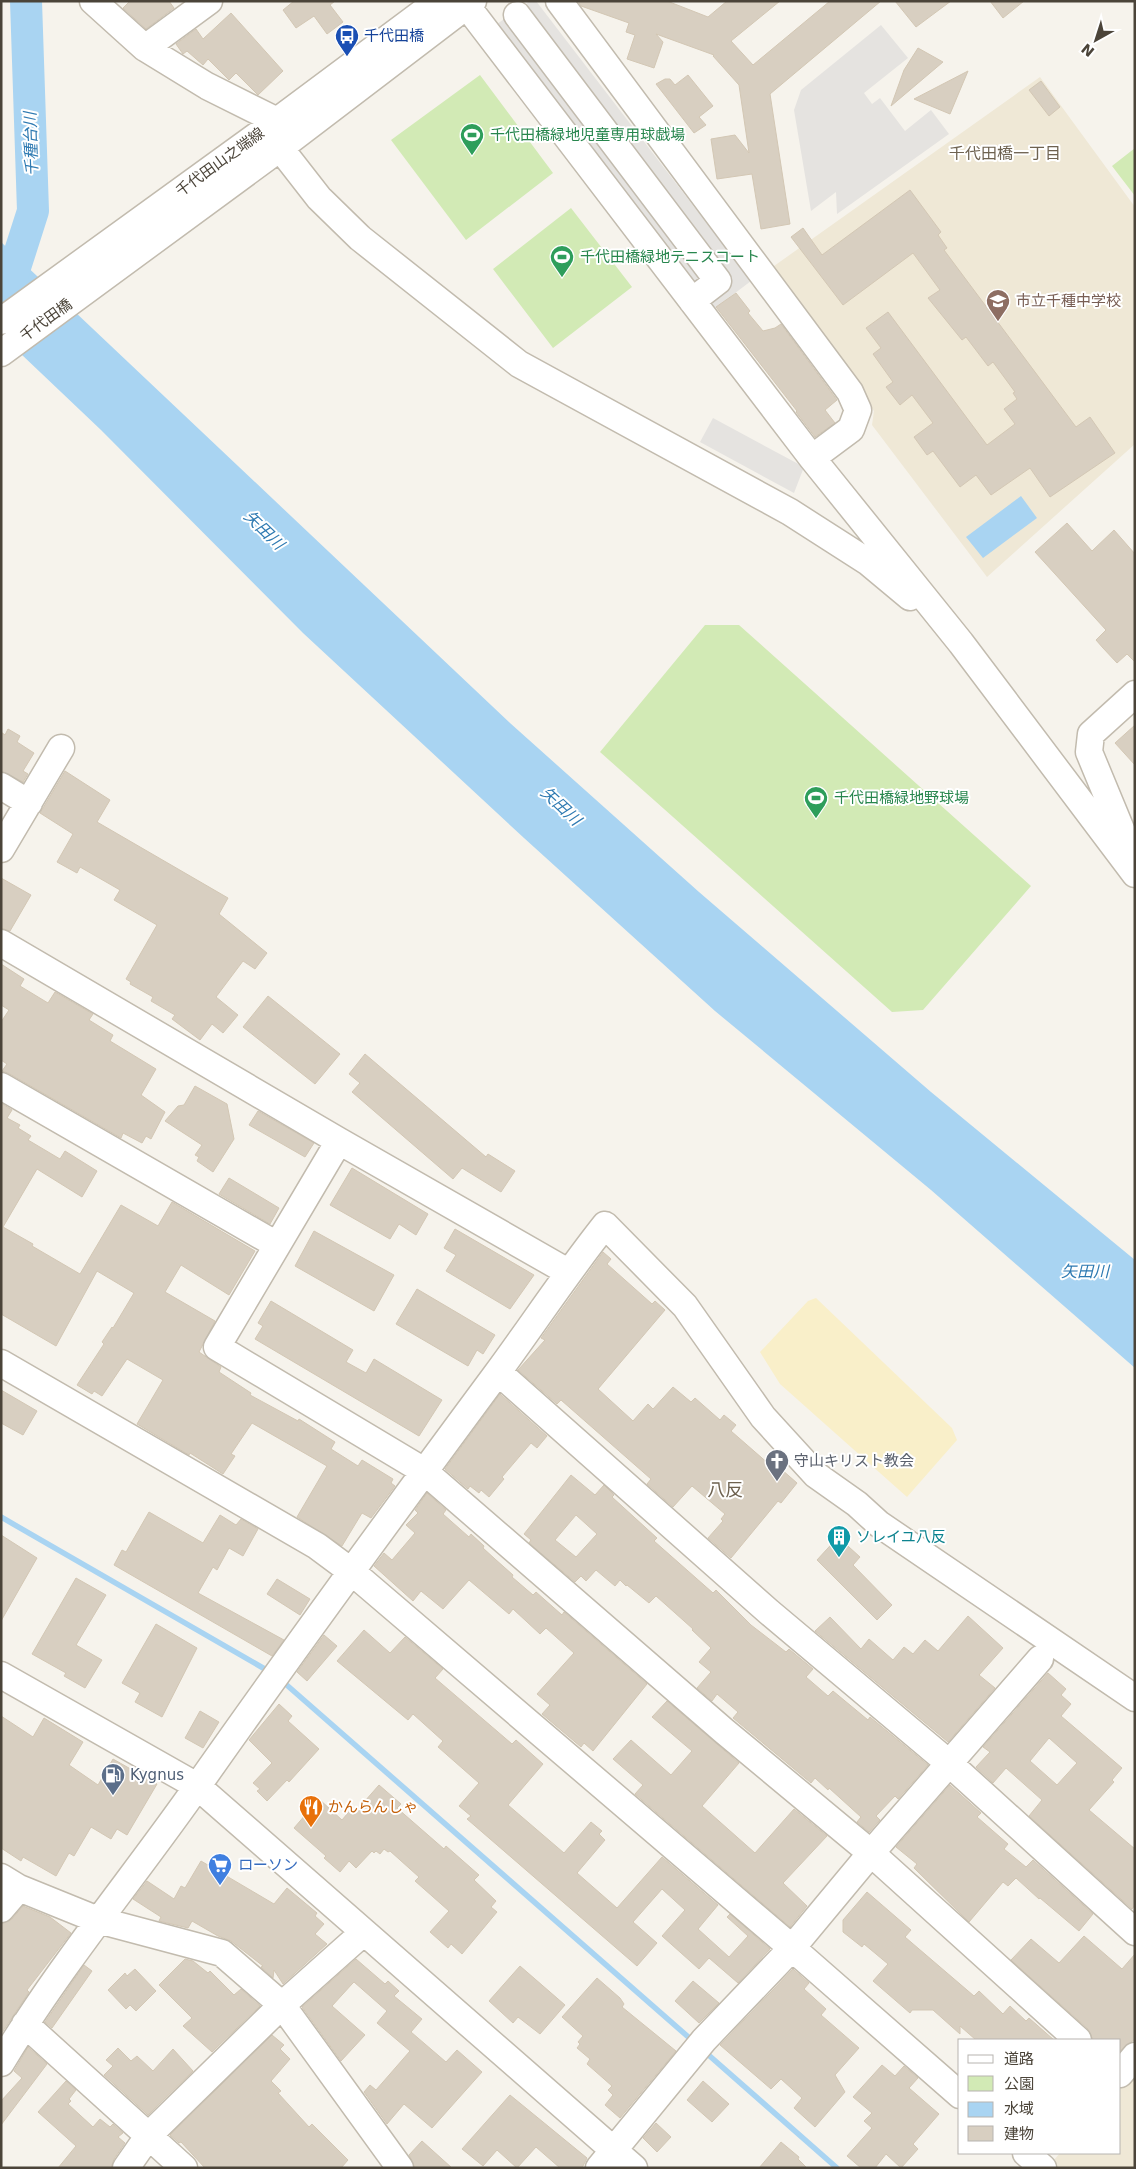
<svg xmlns="http://www.w3.org/2000/svg" width="1136" height="2169" font-family="'DejaVu Sans','Noto Sans JP',sans-serif">
<style>
.education{fill:#efe8d6}
.green{fill:#d2eab5}
.sand{fill:#f9efc9}
.parking{fill:#e5e3e0}
.water{fill:#a9d4f2}
.lines{fill:none;stroke-linecap:round;stroke-linejoin:round}
.stream{stroke:#a9d4f2;stroke-width:5.5}
.river{stroke:#a9d4f2;stroke-width:32}
.building{fill:#d8cfc1;stroke:#d3c7b4;fill-rule:evenodd}
.minor-casing{stroke:#c2bbae;stroke-width:29}
.minor{stroke:#fff;stroke-width:26}
.labels{text-anchor:middle;dominant-baseline:central;stroke-width:4;stroke-linejoin:round;paint-order:stroke}
.transit-label{font-size:15px;fill:#164399;stroke:#fff;text-anchor:start}
.leisure-label{font-size:15px;fill:#27864d;stroke:#fff;text-anchor:start}
.street-label{font-size:15px;fill:#4b4439;stroke:#fff}
.education-label{font-size:15px;fill:#785e54;stroke:#fff;text-anchor:start}
.worship-label{font-size:15px;fill:#5b616d;stroke:#fff;text-anchor:start}
.culture-label{font-size:15px;fill:#0d838f;stroke:#fff;text-anchor:start}
.service-label{font-size:15px;fill:#4e5e75;stroke:#fff;text-anchor:start}
.food-label{font-size:15px;fill:#c56008;stroke:#fff;text-anchor:start}
.shop-label{font-size:15px;fill:#366cbe;stroke:#fff;text-anchor:start}
.water-label{font-size:16px;font-style:italic;fill:#2e7ab2;stroke:#fff}
.neighbourhood-label{font-size:16px;fill:#6e6250;stroke:#fff}
.quarter-label{font-size:18px;fill:#6e6250;stroke:#fff}
</style>
<rect width="100%" height="100%" fill="#f6f3ec"/>
<!-- education -->
<path class="education" d="M1040 77 1135 207V444L987 577 872 425 874 411 767 271Z
M1135 2069V2168H1055L1054 2160 1060 2153H1120V2086Z"/>
<!-- green -->
<path class="green" d="M480 75 553 173 466 240 391 140Z
M1135 148V196L1112 166Z
M571 208 632 287 553 348 493 269Z
M705 625H739L1031 886 923 1010 892 1012 600 752Z"/>
<!-- sand -->
<path class="sand" d="M816 1298 952 1428 957 1440 907 1497 780 1384 760 1352 808 1301Z"/>
<!-- parking -->
<path class="parking" d="M530 1H536L751 281 714 309 497 24Z
M881 25 908 58 864 93 872 104 880 98 905 131 931 110 949 134 837 214 836 192 811 211 794 110 801 90Z
M713 418 804 467 794 493 700 442Z"/>
<!-- water -->
<path class="water" d="M1 242 510 723 699 892 931 1092 1135 1260V1368L931 1190 715 1011 524 838 303 633 101 430 1 335Z
M1021 496 1037 518 983 558 966 537Z"/>
<g class="lines">
<!-- stream -->
<path class="stream" d="M1 1517 270 1672
M281 1680 694 2042
M704 2051 837 2168"/>
<!-- river -->
<path class="river" d="M10 283 33 211 26 1"/>
</g>
<!-- building -->
<path class="building" d="M130 1H169L174 8 146 29 123 8Z
M294 1H335L330 5 343 22 327 34 314 16 296 28 283 10Z
M578 1H667L708 17 727 1H780L731 41 753 65 830 1H881L770 94 790 224 761 229 752 174 717 179 711 139 735 135 749 153 739 85 713 56 714 55 656 34 663 42 654 68 627 59 635 35 626 32 629 23 581 6Z
M895 1H951L916 27Z
M990 1H1024L1003 18Z
M231 13 283 71 258 95 236 73 229 80 208 59 203 65 187 51 183 54 176 44 196 29 203 39Z
M918 48 943 62 891 106 904 70Z
M968 71 950 114 914 99Z
M688 75 713 106 699 117 706 125 694 133 656 84 665 79H670L675 85Z
M1041 81 1060 107 1049 116 1029 90Z
M910 190 941 232 938 235 947 248 944 250 1076 427 1090 417 1115 453 1050 497 1030 468 991 495 976 475 960 487 933 451 927 455 914 437 933 423 912 395 900 405 886 387 893 382 873 354 881 348 866 328 888 312 987 445 1015 424 1004 409 1017 399 1013 393 1015 392 993 362 988 366 966 337 962 340 928 298 940 290 913 253 843 305 791 237 803 228 822 255Z
M736 293 750 311 748 313 763 331 775 328 781 324 837 400 825 410 835 423 815 437 796 412 797 411 716 307Z
M1067 523 1092 551 1114 530 1135 554V662L1127 654 1117 663 1103 648 1096 640 1106 630 1035 552Z
M1135 725V765L1115 743Z
M8 729 20 736 17 742 34 753 23 771 28 774 23 782 1 771V732L5 735Z
M65 771 110 800 97 822 228 898 219 914 267 953 255 969 243 961 216 997 238 1015 223 1033 212 1024 200 1040 172 1019 175 1015 151 1001 153 997 130 984 131 982 126 979 157 925 114 900 120 890 80 867 77 873 57 862 73 834 40 813Z
M1 878 31 895 10 931 1 928Z
M1 964 24 979 20 986 48 1003 55 992 93 1014 89 1020 113 1035 110 1041 156 1069 141 1095 165 1112 151 1139 146 1136 142 1143 123 1133 121 1138 8 1073 2 1071 7 1064 1 1060V1022L9 1010 1 1005Z
M268 996 340 1054 315 1084 243 1027Z
M365 1054 486 1157 488 1154 515 1171 501 1192 462 1168 453 1179 352 1092 360 1083 349 1074Z
M195 1086 227 1104 234 1139 213 1172 197 1161 199 1157 195 1155 202 1145 165 1121 178 1106 184 1105Z
M1 1103 12 1110 7 1118 20 1125 18 1128 31 1136 28 1140 60 1159 65 1151 97 1171 82 1197 37 1169 3 1227 33 1244 32 1246 80 1274 121 1205 158 1226 172 1202 255 1251 229 1295 181 1265 165 1292 215 1321 199 1352 221 1367 219 1372 251 1393 250 1395 298 1421 299 1419 335 1442 331 1449 358 1466 362 1460 393 1479 391 1483 395 1486 371 1518 362 1513 342 1546 297 1517 327 1466 252 1423 231 1454 235 1456 223 1474 190 1453 189 1455 137 1424 163 1380 127 1359 102 1396 94 1391 92 1394 77 1385 104 1344 102 1342 112 1327 113 1328 134 1293 97 1271 56 1346 1 1314Z
M258 1111 314 1143 305 1157 249 1125Z
M352 1168 428 1214 416 1235 399 1224 390 1239 330 1205Z
M229 1178 279 1208 270 1224 219 1194Z
M455 1229 534 1275 510 1309 446 1271 456 1255 444 1248Z
M314 1231 394 1275 374 1311 295 1266Z
M603 1252 611 1259 607 1264 652 1304 655 1301 665 1310 598 1389 633 1421 648 1404 653 1409 673 1387 691 1402 695 1398 720 1420 724 1415 736 1425 731 1431 770 1465 773 1462 797 1483 781 1503 778 1501 731 1558 708 1538 723 1521 721 1519 725 1514 692 1486 673 1507 647 1484 651 1479 561 1400 557 1404 518 1370 545 1340 541 1338Z
M417 1289 495 1335 483 1354 477 1350 468 1366 396 1324Z
M271 1301 353 1350 346 1362 366 1373 374 1359 442 1400 419 1436 255 1339 263 1326 258 1323Z
M1 1390 37 1411 23 1435 1 1423Z
M500 1394 547 1436 537 1448 531 1443 502 1477 504 1479 489 1497 481 1490 479 1493 470 1486 468 1489 445 1469Z
M571 1475 595 1495 604 1485 614 1495 612 1497 657 1538 654 1541 713 1593 716 1590 751 1625 786 1652 789 1649 813 1669 806 1677 828 1696 833 1691 868 1720 870 1717 928 1765 898 1799 895 1796 876 1816 880 1820 869 1832 857 1822 861 1817 829 1788 828 1790 815 1778 811 1783 733 1718 738 1712 717 1694 712 1701 697 1688 711 1672 699 1662 711 1648 692 1630 693 1629 656 1596 649 1603 627 1585 626 1586 620 1580 615 1586 596 1570 586 1581 581 1576 575 1582 529 1543 531 1540 524 1534ZM576 1515 597 1534 576 1557 555 1540Z
M427 1493 446 1510 443 1514 469 1537 471 1534 484 1546 483 1548 495 1559 513 1575 512 1577 533 1595 536 1592 562 1615 564 1612 647 1684 593 1751 584 1743 581 1747 542 1714 550 1705 537 1694 574 1653 546 1628 540 1634 513 1609 509 1614 469 1580 443 1609 421 1591 413 1601 374 1566 384 1553 392 1560 415 1533 406 1525 418 1513 415 1510Z
M149 1512 203 1543 220 1515 236 1525 241 1519 258 1529 243 1556 229 1548 217 1570 213 1567 198 1593 284 1640 272 1656 114 1565 122 1550 126 1552Z
M1 1535 37 1558 1 1621Z
M838 1537 860 1557 853 1565 892 1605 877 1620 817 1560Z
M76 1578 106 1595 76 1645 102 1660 85 1688 64 1676 66 1673 32 1654Z
M277 1579 310 1599 300 1615 267 1594Z
M968 1616 1003 1648 979 1675 995 1688 948 1742 815 1631 830 1617 861 1649 869 1639 893 1660 904 1647 913 1654 925 1640 938 1651Z
M156 1624 197 1648 162 1717 135 1702 140 1693 122 1683Z
M364 1630 390 1653 405 1637 443 1669 435 1678 512 1744 516 1740 543 1764 508 1805 564 1853 591 1822 602 1831 599 1834 605 1840 577 1873 617 1908 662 1857 718 1905 698 1929 729 1957 748 1936 727 1917 730 1914 770 1949 738 1983 709 1958 699 1969 662 1936 685 1910 662 1889 633 1922 657 1943 637 1966 467 1819 471 1816 459 1806 479 1783 438 1747 443 1741 413 1714 408 1720 337 1661Z
M324 1635 337 1646 307 1681 297 1672Z
M1048 1673 1066 1689 1061 1695 1071 1704 1061 1716 1122 1768 1112 1780 1114 1782 1089 1810 1135 1849V1905L1132 1909 1029 1816 1042 1800 1006 1768 993 1783 976 1767 990 1752 983 1747ZM1049 1738 1077 1763 1057 1785 1030 1761Z
M667 1701 739 1763 702 1806 755 1853 794 1809 827 1836 783 1883 807 1906 790 1927 635 1794 643 1785 613 1759 631 1740 671 1775 692 1751 652 1717Z
M279 1704 292 1716 288 1721 319 1749 289 1782 287 1780 267 1801 257 1791 260 1789 253 1783 272 1763 249 1740Z
M200 1711 219 1722 203 1748 185 1738Z
M1 1716 33 1737 44 1718 83 1742 69 1765 98 1785 113 1759 157 1784 127 1835 117 1829 111 1839 91 1827 74 1856 69 1853 56 1876 23 1857 21 1861 1 1848Z
M379 1785 401 1804 397 1808 444 1849 446 1846 479 1875 474 1880 496 1901 491 1907 497 1912 462 1954 451 1944 448 1948 430 1932 449 1911 415 1881 419 1877 390 1851 388 1852 384 1849 380 1854 376 1851 374 1853 372 1851 356 1868 349 1861 340 1872 324 1858 326 1856 294 1828 319 1799 342 1820 353 1807 357 1810Z
M950 1785 981 1813 977 1817 1008 1844 1004 1849 1026 1867 1033 1860 1093 1914 1079 1931 1040 1898 1039 1899 1016 1878 1008 1886 1003 1882 969 1922 914 1868 917 1864 896 1847Z
M201 1861 274 1904 287 1888 317 1913 315 1916 324 1924 315 1934 327 1944 283 1984 274 1970 273 1978 261 1967 263 1966 231 1941 218 1936 192 1921 188 1928 159 1921 161 1917 133 1899 147 1881 174 1899 181 1886 185 1888Z
M867 1892 911 1930 905 1937 974 1996 979 1991 1003 2014 1010 2006 1026 2021 1029 2018 1054 2040H976L960 2026V2034L933 2010H912L910 2013 873 1981 888 1964 864 1944 862 1947 843 1932V1920Z
M23 1906 50 1917 71 1933 27 1990 29 1992 1 2034V1924L12 1919Z
M1084 1936 1122 1969 1135 1954V2039L1120 2051V2040H1093L1088 2029 1011 1960 1031 1939 1059 1963Z
M185 1959 193 1961 208 1973 210 1971 234 1995 241 1989 260 2006 212 2052 183 2026 192 2018 159 1985Z
M356 1959 385 1984 388 1981 399 1991 394 1996 422 2019 411 2032 446 2062 457 2050 482 2072 432 2128 404 2104 387 2124 364 2092 370 2085 376 2090 410 2051 377 2023 387 2011 354 1982 352 1984 332 2006 365 2035 341 2061 302 2007Z
M84 1965 92 1971 52 2028 45 2022Z
M520 1966 565 2005 540 2034 518 2017 513 2023 489 2001Z
M135 1969 156 1991 136 2011 130 2005 126 2009 108 1990 125 1973 127 1976Z
M793 1969 809 1983 804 1989 826 2009 821 2015 859 2048 835 2075 845 2092 815 2127 794 2108 802 2098 781 2079 771 2089 720 2045Z
M597 1978 620 1998 624 2004 622 2007 676 2051 620 2118 605 2105 613 2095 608 2090 612 2086 587 2064 590 2059 577 2048 580 2044 578 2042 583 2036 562 2017Z
M693 1981 719 2003 699 2023 675 2001Z
M272 2035 284 2045 280 2049 290 2059 271 2081 281 2091 278 2093 309 2127 312 2124 348 2160 341 2168H205L181 2142 179 2143 170 2135Z
M28 2047 47 2064 1 2125V2101L22 2078 14 2071Z
M118 2048 131 2061 137 2056 153 2071 173 2049 193 2071 148 2115 104 2075 113 2066 106 2060Z
M882 2065 895 2076 904 2066 918 2078 909 2088 939 2114 913 2144 918 2149 901 2168 886 2154 875 2168H861L847 2156 872 2128 864 2121 872 2113 853 2097Z
M66 2081 76 2090 69 2099 71 2101 68 2104 93 2127 100 2119 110 2127 113 2124 123 2133 118 2137 125 2143 114 2159 111 2168H58L76 2146 38 2112Z
M703 2081 729 2104 712 2122 687 2100Z
M510 2095 587 2158 582 2168H560L536 2147 517 2168 497 2150 483 2166 462 2149Z
M656 2123 671 2137 657 2152 643 2138Z
M422 2141 452 2168H415L409 2155Z
M781 2142 799 2157 798 2159 807 2168H759Z"/>
<g class="lines">
<!-- minor casing -->
<g class="minor-casing">
<path id="minor" d="M93 1 145 48 207 86 277 121 280 148 319 198 360 238 519 364 790 512 868 562 910 597
M458 1 467 6 812 458 961 643 1135 874
M559 1 850 392 858 410 851 429 812 458
M517 15 718 281 692 301
M145 48 209 1
M1 321 277 121 438 1
M1 353 280 148 473 1
M1 786 29 803
M1 849 61 748
M1130 851 1089 752 1091 734 1135 694
M1 943 339 1141 568 1272
M1 1086 277 1245
M339 1141 217 1347 424 1471 724 1731 871 1853 1078 2040
M1 1363 317 1546 352 1572 792 1948 960 2095
M498 1372 769 1612 950 1764 1135 1932
M1 1675 197 1786 634 2168
M1 1877 19 1888 98 1920 222 1953 282 2005 400 2168
M1 1909 19 1888
M25 2024 184 2168
M1 2063C60 1965 134 1877 199 1784 296 1646 395 1511 495 1376 532 1326 566 1274 605 1225L685 1306 763 1417 816 1475 857 1504 879 1524 1135 1698
M1120 2074 1135 2056
M1026 2153 1043 2168
M126 2168 149 2135 282 2005 364 1932
M599 2168 704 2040 792 1948 871 1853 1040 1659"/>
</g>
<!-- minor -->
<use href="#minor" class="minor"/>
</g>
<!-- icons -->
<defs>
<g id="bus-pin" transform="scale(1.25)"><path d="M0 17L-7.5 6A9.5 9.5 0 1 1 7.5 6Z" fill="#1a4fb4" stroke="#fff"/><path d="M-5-6H5V4H4V6H2V4H-2V6H-4V4H-5ZM-3.5-4V0h7V-4ZM-3.5 1.2v1.5H-2V1.2ZM2 1.2v1.5H3.5V1.2Z" fill="#fff"/></g>
<g id="stadium-pin" transform="scale(1.25)"><path d="M0 17L-7.5 6A9.5 9.5 0 1 1 7.5 6Z" fill="#2e9e5b" stroke="#fff"/><path d="M0-5a6.5 5 0 1 0 0 10a6.5 5 0 1 0 0-10ZM-3.5-1.8h7v3.6h-7Z" fill="#fff"/></g>
<g id="school-pin" transform="scale(1.25)"><path d="M0 17L-7.5 6A9.5 9.5 0 1 1 7.5 6Z" fill="#8d6e63" stroke="#fff"/><path d="M0-5L7-2L0 1L-7-2ZM-4 1L0 2.5L4 1V4Q0 6-4 4Z" fill="#fff"/></g>
<g id="church-pin" transform="scale(1.25)"><path d="M0 17L-7.5 6A9.5 9.5 0 1 1 7.5 6Z" fill="#6b7280" stroke="#fff"/><path d="M-1.2-6h2.4v3.5h3.3v2.4h-3.3V6h-2.4V-.1h-3.3v-2.4h3.3Z" fill="#fff"/></g>
<g id="building-pin" transform="scale(1.25)"><path d="M0 17L-7.5 6A9.5 9.5 0 1 1 7.5 6Z" fill="#0f9aa8" stroke="#fff"/><path d="M-4-6H4V6H1V3H-1V6H-4ZM-2.5-4.3h1.7v1.8h-1.7ZM.8-4.3h1.7v1.8H.8ZM-2.5-1h1.7V.8h-1.7ZM.8-1h1.7V.8H.8Z" fill="#fff"/></g>
<g id="fuel-pin" transform="scale(1.25)"><path d="M0 17L-7.5 6A9.5 9.5 0 1 1 7.5 6Z" fill="#5c6f8a" stroke="#fff"/><path d="M-5.5-6h7V0h2V4h1.3V-2.5L3-4.5l.8-.8L6-3V5H2.5V1h-1V6h-7ZM-4.2-4.7v3.2H.2V-4.7Z" fill="#fff"/></g>
<g id="restaurant-pin" transform="scale(1.25)"><path d="M0 17L-7.5 6A9.5 9.5 0 1 1 7.5 6Z" fill="#e8710a" stroke="#fff"/><path d="M-5-6h1v4h1v-4h1v4h1v-4h1v5L-1.5 .5V6h-2V.5L-5-1ZM5-6V6H3V1.5H1.5Q1.5-4 5-6Z" fill="#fff"/></g>
<g id="supermarket-pin" transform="scale(1.25)"><path d="M0 17L-7.5 6A9.5 9.5 0 1 1 7.5 6Z" fill="#3f7fe0" stroke="#fff"/><path d="M-6-5.5h2.5l.6 2H6L4.5 2H-2.5L-4.4-4H-6ZM-1.5 3.2a1.3 1.3 0 1 0 .1 0ZM3 3.2a1.3 1.3 0 1 0 .1 0Z" fill="#fff"/></g>
</defs>
<g fill-rule="evenodd">
<use href="#bus-pin" x="347" y="36"/>
<use href="#stadium-pin" x="472" y="135"/>
<use href="#stadium-pin" x="562" y="257"/>
<use href="#school-pin" x="998" y="301"/>
<use href="#stadium-pin" x="816" y="798"/>
<use href="#church-pin" x="777" y="1461"/>
<use href="#building-pin" x="839" y="1537"/>
<use href="#fuel-pin" x="113" y="1775"/>
<use href="#restaurant-pin" x="311" y="1807"/>
<use href="#supermarket-pin" x="220" y="1865"/>
</g>
<g class="labels">
<!-- transit labels -->
<g class="transit-label">
<text x="364" y="36">千代田橋</text>
</g>
<!-- leisure labels -->
<g class="leisure-label">
<text x="490" y="135">千代田橋緑地児童専用球戯場</text>
<text x="580" y="257">千代田橋緑地テニスコート</text>
<text x="834" y="798">千代田橋緑地野球場</text>
</g>
<!-- street labels -->
<g class="street-label">
<text transform="translate(220 162) rotate(-36)">千代田山之端線</text>
<text transform="translate(46 320) rotate(-36)">千代田橋</text>
</g>
<!-- education labels -->
<g class="education-label">
<text x="1016" y="301">市立千種中学校</text>
</g>
<!-- worship labels -->
<g class="worship-label">
<text x="794" y="1461">守山キリスト教会</text>
</g>
<!-- culture labels -->
<g class="culture-label">
<text x="856" y="1537">ソレイユ八反</text>
</g>
<!-- service labels -->
<g class="service-label">
<text x="130" y="1775">Kygnus</text>
</g>
<!-- food labels -->
<g class="food-label">
<text x="328" y="1807">かんらんしゃ</text>
</g>
<!-- shop labels -->
<g class="shop-label">
<text x="238" y="1865">ローソン</text>
</g>
<!-- water labels -->
<g class="water-label">
<text transform="translate(31 144) rotate(-92)">千種台川</text>
<text transform="translate(264 530) rotate(44)">矢田川</text>
<text transform="translate(561 806) rotate(43)">矢田川</text>
<text x="1085" y="1271">矢田川</text>
</g>
<!-- neighbourhood labels -->
<g class="neighbourhood-label">
<text x="1005" y="153">千代田橋一丁目</text>
</g>
<!-- quarter labels -->
<g class="quarter-label">
<text x="725" y="1489">八反</text>
</g>
</g>
<!-- border -->
<rect width="1136" height="2169" fill="none" stroke="#4b4439" stroke-width="5"/>
<!-- legend -->
<rect x="958" y="2039" width="162" height="115" fill="#ffffff" stroke="#b7b4b0"/>
<rect x="968" y="2055" width="25" height="8" fill="#ffffff" stroke="#b7b4b0"/>
<text x="1004" y="2064" font-size="15" fill="#4b4439">道路</text>
<rect x="968" y="2076" width="25" height="15" fill="#d2eab5" stroke="#b7b4b0"/>
<text x="1004" y="2089" font-size="15" fill="#4b4439">公園</text>
<rect x="968" y="2102" width="25" height="15" fill="#a9d4f2" stroke="#b7b4b0"/>
<text x="1004" y="2114" font-size="15" fill="#4b4439">水域</text>
<rect x="968" y="2126" width="25" height="15" fill="#d8cfc1" stroke="#b7b4b0"/>
<text x="1004" y="2139" font-size="15" fill="#4b4439">建物</text>
<!-- north arrow -->
<g transform="translate(1096 40) rotate(219)" stroke="#ffffff" stroke-width="4" paint-order="stroke">
<path d="M0-4L9 19L0 12L-9 19Z" fill="#4b4439"/>
<text y="-8" font-size="14" font-weight="bold" text-anchor="middle" fill="#4b4439">N</text>
</g>
</svg>
